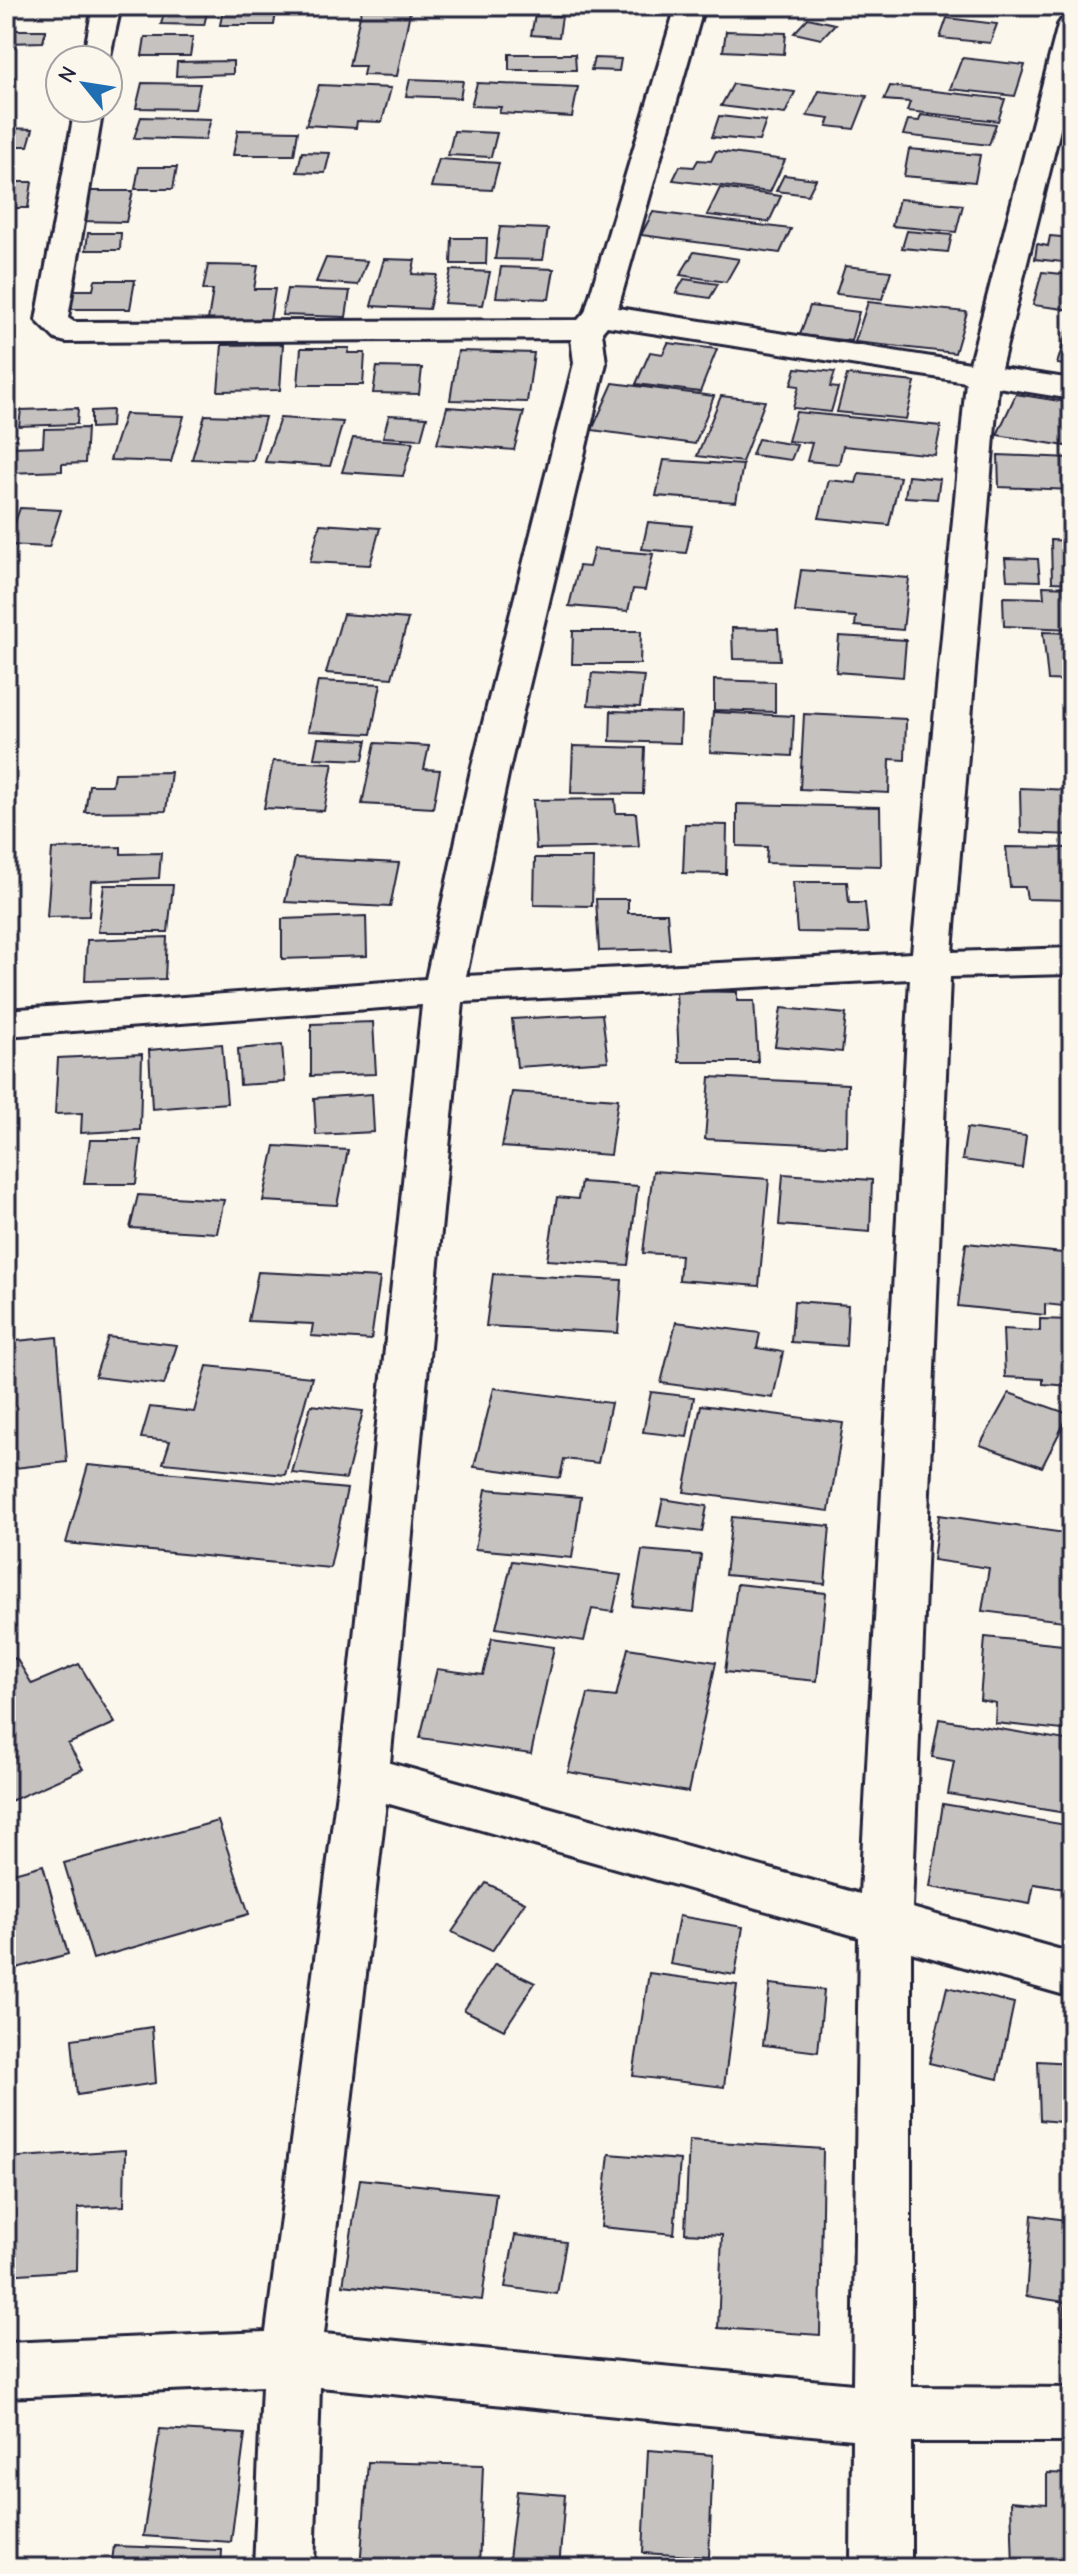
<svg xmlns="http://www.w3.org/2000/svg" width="1078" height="2574" font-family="'Comic Neue',sans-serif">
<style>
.building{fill:#c6c2c0;stroke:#22223b;stroke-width:2}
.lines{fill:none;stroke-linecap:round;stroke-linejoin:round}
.minor-casing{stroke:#22223b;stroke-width:6}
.minor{fill:#fbf7ec;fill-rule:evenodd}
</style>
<rect width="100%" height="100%" fill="#fbf7ec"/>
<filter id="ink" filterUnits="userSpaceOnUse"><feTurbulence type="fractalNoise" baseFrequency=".0125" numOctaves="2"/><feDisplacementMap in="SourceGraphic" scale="16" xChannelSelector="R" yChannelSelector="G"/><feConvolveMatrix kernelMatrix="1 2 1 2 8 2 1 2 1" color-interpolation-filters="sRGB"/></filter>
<g filter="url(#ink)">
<!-- building -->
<path class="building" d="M224 6H277L274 25H220Z
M362 6 411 7 397 76 363 75 365 66H349Z
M166 8 208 9 204 25 161 24Z
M535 15 562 16 559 37 531 35Z
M808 18 835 24 821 39 794 33Z
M947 18 997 24 990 43 940 38Z
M11 30H46L43 42 8 43Z
M726 31 786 33 784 54 723 51Z
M145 37H193L190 56H142Z
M509 54H575L576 70H509Z
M594 58 621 59 619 71 591 70Z
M962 58 1025 65 1015 96 950 89Z
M233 61V74L176 76 177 62Z
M410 79 463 81 460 98 406 96Z
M142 83 200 84 195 109 136 108Z
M477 83 578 87 572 117 499 113 501 107 471 106Z
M733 84 795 92 785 114 721 106Z
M319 85 391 88 382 122 357 121 356 128 306 125Z
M890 86 1005 99 998 121 907 111 910 102 884 100Z
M819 91 867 96 854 129 827 126 830 119 807 116Z
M921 115 996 124 989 145 903 135 908 120 919 121Z
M719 116 766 121 759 141 712 137Z
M141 117 211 119 205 140 134 138Z
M6 128 33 129 28 146H6Z
M238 130 298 131 294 155H233Z
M454 131 497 133 491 157 448 155Z
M909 149 980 155 975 182 904 176Z
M716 151 785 160 770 192 673 180 680 166 694 167 698 160 711 161Z
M302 152 330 153 325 173 297 172Z
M439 159 499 163 492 190 431 187Z
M139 167H177L173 189H135Z
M784 175 816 179 808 195 776 191Z
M6 182H32L28 208H6Z
M720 188 781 196 769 222 707 215Z
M87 191H133L126 222 80 221Z
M899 199 963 205 956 232 892 226Z
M653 212 791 229 780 253 641 235Z
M500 227 548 229 543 260 495 259Z
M907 231 952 235 948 252 902 248Z
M88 233H121L120 250H86Z
M1050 236 1072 238V263L1035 259 1037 244 1048 246Z
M452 238H487L486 264H451Z
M694 252 739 259 726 282 680 275Z
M326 258 367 261 358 285 316 282Z
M384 259 415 260 412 274 437 275 429 309 371 306Z
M208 265 258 266 254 289H275L269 327 207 326 213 290H203Z
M845 266 891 271 882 299 836 294Z
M501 267 554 269 549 299 496 297Z
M451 270 490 272 483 305 444 303Z
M1042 272 1072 275V310L1033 305Z
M684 279 718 284 710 298 676 293Z
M95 280H135L130 309H65L69 290H93Z
M287 289 350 291 346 317 282 315Z
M868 302 967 312 955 353 855 342Z
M810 306 859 312 851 341 800 335Z
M1072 316V366L1057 364Z
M668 343 717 349 700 392 636 384 650 352 663 354Z
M283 344 280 390 218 391 222 345Z
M301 348H349L348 353H365L363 385H298Z
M458 351 534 353 527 402 450 400Z
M377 367 422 368 419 394 373 393Z
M796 368 835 372 830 387 838 388 831 412 793 408 799 386 791 385Z
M847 375 915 382 906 419 837 412Z
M613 383 714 396 695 444 592 430Z
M1016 394 1072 403V447L997 435Z
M721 396 765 401 742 462 697 456Z
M447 407 524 412 514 450 437 444Z
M78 408 77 424 19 426 21 410Z
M112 410 111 427 91 428V411Z
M796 412 941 426 935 455 843 446 839 464 807 461 812 443 788 441Z
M125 414 184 416 171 462 110 460Z
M205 415 265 417 253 461 192 459Z
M389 415 427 417 421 439 383 437Z
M280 418 343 422 330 466 265 462Z
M87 428 85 463 62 464V471L8 473 10 447 43 446 44 429Z
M353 438 413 442 403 476 342 472Z
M758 439 797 445 791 460 752 455Z
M998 455 1072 458V490L999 487Z
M664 460 743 465 736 502 656 496Z
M859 473 900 477 889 525 819 518 829 480 856 483Z
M908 476 940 479 937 499 905 497Z
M20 508 61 510 49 547 7 545Z
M648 522 692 526 686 553 642 549Z
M320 524 380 528 370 565 310 562Z
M1051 540 1072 541V583L1052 582Z
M594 549 653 554 645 590 633 589 628 611 569 606 579 566 589 567Z
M1005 558 1038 559 1040 581 1007 580Z
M801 570 909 578 903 630 855 626 856 617 795 612Z
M1043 586 1072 587V629L1004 626 1003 597 1044 598Z
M343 614 408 619 392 678 326 673Z
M732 628 778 629 780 660 733 659Z
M573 631H641L640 664H572Z
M1043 632 1072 633V681L1048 680Z
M839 636 906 640 903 677 836 672Z
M592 673 644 676 640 707 588 705Z
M714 680 775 682V712L714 710Z
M318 681 381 684 371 734 308 731Z
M611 711 681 713 680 743 610 741Z
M713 712 794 716 792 756 710 752Z
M804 714 906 719 905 760 890 759 889 793 800 789Z
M318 738 367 740 363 760 314 758Z
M375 743 429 746 424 769 440 770 433 808 362 804Z
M573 746 645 748 643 794 571 793Z
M273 761 333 763 324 811 264 808Z
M171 772 166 811 85 812 89 785H112L114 773Z
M1020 788 1072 790V835L1021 833Z
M615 799 616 813H636L639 847 536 849 533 800Z
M737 804 880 807 881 866 766 863 767 847 737 846Z
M685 824 727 825 726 874 683 873Z
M121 847V854L161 853 159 878 91 881 89 916 47 917 52 849Z
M1006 847 1072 848V900L1027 899 1025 887H1010Z
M295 858 399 863 390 907 285 902Z
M535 858H593L592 906 534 905Z
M793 882H847L849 903H865L868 933 797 932Z
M104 885H173L168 932H98Z
M596 899H628V913H667L670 949 599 951Z
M366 916 367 956 282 959V919Z
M167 937 165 979 85 981 87 940Z
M676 991 737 992V1001H754L758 1062H679Z
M781 1008 846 1014 842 1052 775 1046Z
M602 1014 608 1061 517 1067 512 1019Z
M373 1022 376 1074 311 1076V1024Z
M222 1044 227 1103 152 1109 149 1050Z
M282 1045 285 1082 240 1085 238 1049Z
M142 1054 140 1130 81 1133 82 1113 55 1114 58 1058Z
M710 1077 848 1084 847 1146 705 1139Z
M512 1092 618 1099 610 1155 502 1147Z
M372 1094 374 1132 316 1135 314 1098Z
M967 1128 1026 1136 1022 1168 962 1160Z
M90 1140H141L136 1184H84Z
M275 1146 348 1150 337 1205 263 1201Z
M653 1171 769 1179 759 1286 679 1280 681 1255 643 1253Z
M783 1174 872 1180 870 1232 779 1225Z
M581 1182 638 1186 628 1265 547 1260 557 1197 578 1199Z
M138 1195 224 1200 217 1233 130 1228Z
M966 1243 1072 1254V1307L1045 1304V1315L958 1306Z
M258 1272 380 1278 371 1340 311 1336 313 1324 248 1321Z
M493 1274 622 1280 618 1333 486 1326Z
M794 1301 848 1305 846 1346 791 1342Z
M1040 1319 1072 1320V1386L1043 1384V1379L1005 1377 1003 1329 1040 1331Z
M676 1322 760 1333 757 1348 783 1352 773 1398 661 1383Z
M57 1337 67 1462 6 1469V1342Z
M108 1337 177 1345 164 1385 95 1377Z
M207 1366 312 1377 285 1475 163 1463 170 1441 141 1438 150 1407 194 1412Z
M494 1388 611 1403 598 1463 564 1459 560 1478 474 1467Z
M651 1392 694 1397 687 1437 643 1432Z
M1009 1393 1069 1414 1042 1467 980 1445Z
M311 1405 363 1411 346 1479 292 1473Z
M701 1405 843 1423 829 1511 684 1492Z
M88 1465 347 1489 330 1568 66 1543Z
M486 1489 581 1497 572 1558 475 1549Z
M663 1499 707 1506 702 1532 657 1526Z
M939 1515 1072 1534 1063 1621 982 1611 989 1568 933 1560Z
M732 1517 830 1526 825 1584 725 1575Z
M642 1550 701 1555 694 1612 632 1606Z
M512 1561 621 1575 613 1612 592 1609 584 1641 496 1628Z
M737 1584 826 1593 817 1681 725 1672Z
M985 1637 1072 1646V1731L995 1723 996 1703 980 1700Z
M492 1638 554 1647 531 1754 420 1738 437 1669 483 1675Z
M628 1648 716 1662 688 1792 568 1772 588 1694 616 1697Z
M16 1658 32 1684 79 1664 115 1723 68 1744 83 1769 6 1803V1662Z
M939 1719 1072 1741V1814L948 1794 954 1761 932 1757Z
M943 1804 1072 1826V1890L1034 1884 1030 1904 930 1887Z
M218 1821 249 1914 93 1959 64 1863Z
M43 1865 68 1954 6 1971V1875Z
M486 1883 525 1902 492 1951 452 1932Z
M679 1916 743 1927 735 1975 670 1964Z
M495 1964 535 1983 504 2030 464 2010Z
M649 1973 737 1985 724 2087 633 2076Z
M770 1984 824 1990 818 2052 763 2045Z
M947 1987 1014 2003 998 2079 929 2063Z
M152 2027 156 2083 77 2095 72 2039Z
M1038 2061 1072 2063V2123L1040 2120Z
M689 2140 823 2149 820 2335 718 2328 722 2235 685 2233Z
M125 2150 124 2206 78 2208 77 2270 6 2275V2158Z
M609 2154 680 2160 674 2234 601 2227Z
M360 2179 496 2193 482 2300 343 2285Z
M1032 2215 1072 2221V2340L1062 2338 1065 2302 1026 2296Z
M515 2235 566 2242 557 2294 505 2287Z
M160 2429 245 2434 231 2542 143 2536Z
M648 2450 713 2455 709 2557 643 2553Z
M368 2462 483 2465 479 2568H360Z
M1047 2473 1072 2474V2568H1013L1011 2501 1047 2504Z
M517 2491 565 2495 559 2568H508Z
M114 2546 222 2550 221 2568H111Z"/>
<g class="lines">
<!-- minor casing -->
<g class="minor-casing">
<path id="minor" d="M93 6H121L108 65V60H83Z
M676 6H704L618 308 970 363 1058 25 1062 19 1072 17V81L1001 368 1072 379V399L998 387 952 952 1072 948V974L950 977 912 1908 1072 1953V1997L911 1952V2387L1072 2388V2442H911V2568H851L852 2439 320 2387 314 2568H254L262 2386 6 2397V2343L266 2332 339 1776 422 1005 6 1036V1010L426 979 471 770 574 363 571 339 66 342 55 339 36 320 75 108H103L68 318 74 322 578 320 585 312ZM607 326 966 382 912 953 466 976 509 770 606 363 602 332ZM910 979 860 1894 390 1763 463 1002ZM386 1803 859 1937 853 2384 324 2334Z"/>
</g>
<!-- minor -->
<use href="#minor" class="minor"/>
</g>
</g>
<!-- margin -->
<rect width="1078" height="2574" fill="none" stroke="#fbf7ec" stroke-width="32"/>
<rect x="16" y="16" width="1046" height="2542" fill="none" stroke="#22223b" stroke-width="3" filter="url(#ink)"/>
<!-- north arrow -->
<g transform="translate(84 84) rotate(300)"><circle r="38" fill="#fbf7ec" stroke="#a4a2a5" stroke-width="2"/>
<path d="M0-6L14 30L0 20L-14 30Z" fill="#1f6fb2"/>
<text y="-12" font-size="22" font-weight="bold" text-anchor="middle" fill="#22223b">N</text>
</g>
</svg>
